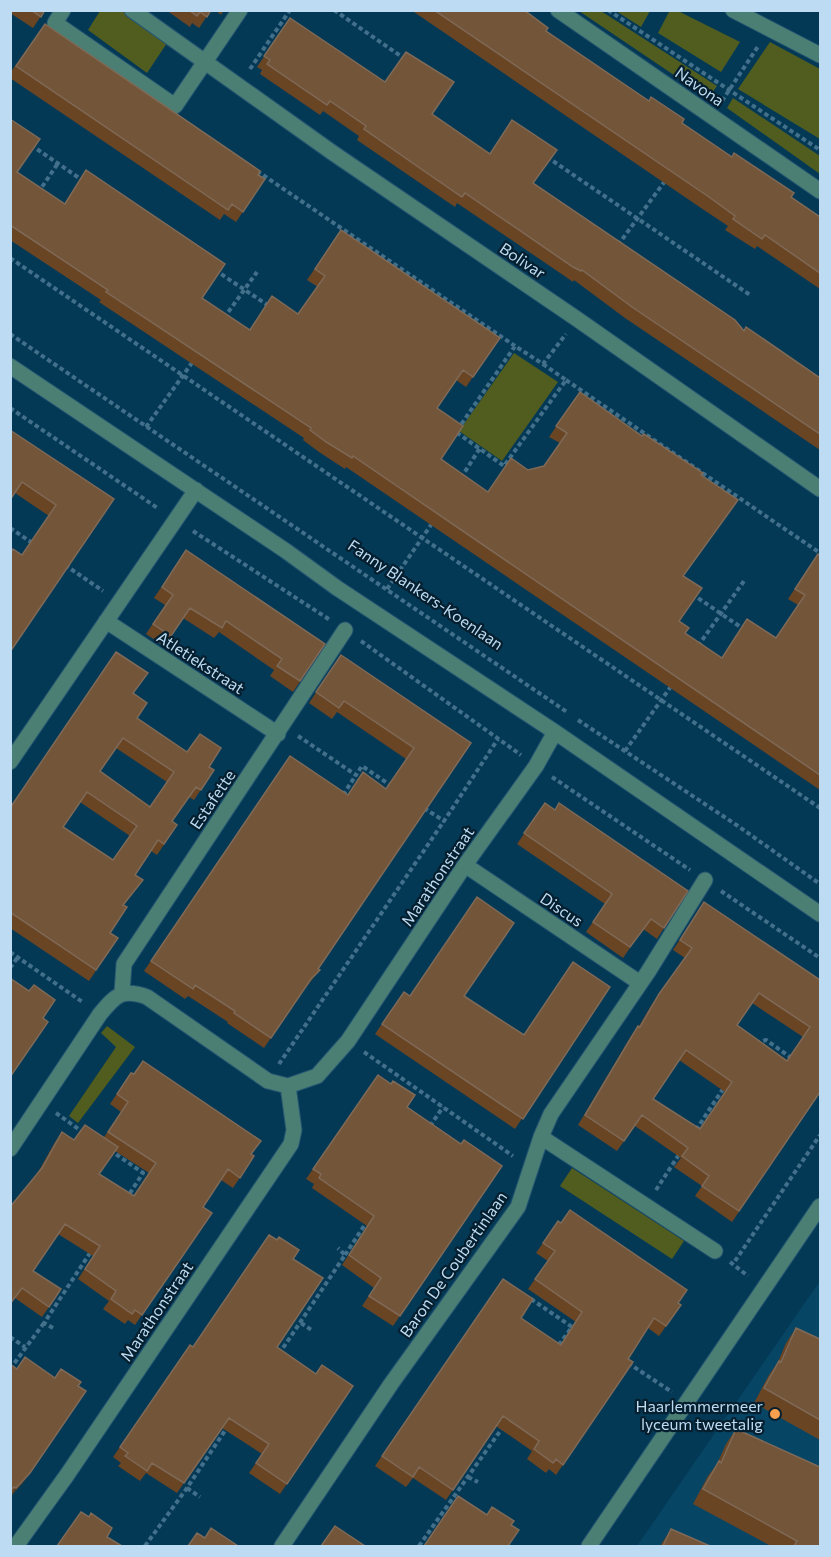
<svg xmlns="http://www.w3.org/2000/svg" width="831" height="1557" font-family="Commissioner,sans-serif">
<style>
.built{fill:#074565}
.green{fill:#515d1e}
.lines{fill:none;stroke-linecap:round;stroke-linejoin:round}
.minor-casing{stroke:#255672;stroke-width:17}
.path{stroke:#426f8a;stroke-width:4;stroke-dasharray:4.5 3;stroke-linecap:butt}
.minor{stroke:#4b7f74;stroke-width:15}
.wall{fill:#6a4524;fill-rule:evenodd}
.shaded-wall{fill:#3e3a2e}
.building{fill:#73553a;stroke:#7f6a57;stroke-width:1.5;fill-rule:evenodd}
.poi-dot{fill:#fa9f4e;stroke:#051f2f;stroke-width:2}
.labels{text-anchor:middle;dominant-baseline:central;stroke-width:4.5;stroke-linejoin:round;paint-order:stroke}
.street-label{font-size:16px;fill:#bddbf2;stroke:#051f2f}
.poi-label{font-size:16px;fill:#bddbf2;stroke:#051f2f;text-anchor:end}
</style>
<rect width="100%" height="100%" fill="#043956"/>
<!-- built -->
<path class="built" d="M820 1281V1546H637Z"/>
<!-- green -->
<path class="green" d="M670 10 678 11 740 42 721 72 658 33Z
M100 11H124L167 43 147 73 88 30Z
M579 11H601L717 86 708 98Z
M616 11H650L641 27Z
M770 42 820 69V139L738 89Z
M733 98 820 156V174L727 108Z
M514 353 558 382 502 461 459 431Z
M107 1026 135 1047 78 1123 69 1116 116 1047 101 1033Z
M572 1168 684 1241 672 1259 560 1186Z"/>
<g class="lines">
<!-- minor casing -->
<g class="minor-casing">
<path id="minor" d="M63 10 55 23 175 106 240 10
M132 10 333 153 577 319 820 489
M558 10 820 191
M733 10 820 55
M10 366 286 551 337 588 555 732 820 914
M106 621 278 734
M10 762 196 490
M465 865 640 983
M122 993 124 964 345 630
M541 1137 715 1251
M10 1149 100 1014C116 995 122 988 147 997L268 1081 288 1086 317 1076 348 1041 465 865 536 766 555 732
M16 1546 67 1475 291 1144 294 1130 288 1086
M282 1546 391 1384 518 1207 541 1137 551 1114 648 972 705 880
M589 1546 820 1206"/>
</g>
<!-- path -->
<path class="path" d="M334 10 405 59
M608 10 820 150
M250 69 290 10
M722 101 759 45
M31 145 82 180
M547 157 750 295
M257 171 515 346
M38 193 58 163
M618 245 665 181
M10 258 820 808
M215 270 269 306
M224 318 257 272
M10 334 567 712
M543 364 566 380 504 466 456 432 515 346 543 364 566 334
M566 380 820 553
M10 408 159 509
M146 427 194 360
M461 478 480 448
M10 528 34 544
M193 531 330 620
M65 565 103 591
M387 589 433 522
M692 594 745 630
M361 641 521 755
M698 646 744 581
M578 720 738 826 820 884
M298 736 356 775 362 766 393 787
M625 751 672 685
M552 777 690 870
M343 795 356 775
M424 808 444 821 498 739
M721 891 820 958
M10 952 84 1003
M10 968 18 957
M756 1043 766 1040 793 1059
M364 1052 513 1156
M279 1064 444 821
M56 1113 84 1133
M430 1126 443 1107
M696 1130 725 1086
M110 1150 143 1173 128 1196
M656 1190 680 1153
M345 1255 368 1220
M735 1261 820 1135
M730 1262 748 1276
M531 1299 572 1327 558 1346
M301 1323 313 1331
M53 1328 44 1323 92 1250
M10 1337 25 1347
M279 1354 345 1255 338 1248
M628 1363 672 1392
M10 1369 44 1323
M468 1477 478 1482
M187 1488 200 1497
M145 1546 187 1488 228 1426
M419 1546 503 1427"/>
<!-- minor -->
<use href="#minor" class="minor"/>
</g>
<!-- wall -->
<path class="wall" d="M10 10H45L33 28 10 13Z
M166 10H211L199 28 192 23 190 27Z
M215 10H224L221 15Z
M411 10H524L546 31 820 217V289L757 246 755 249 725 230 728 226 701 208Z
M290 18 534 183 744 331 820 378V450L625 318 574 280 573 282 566 277 457 203 455 207 417 181 357 140 359 136 323 111 320 115 260 74 262 70 257 67Z
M45 24 265 179 236 222 224 214 220 220 10 78V73Z
M10 119 17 172 64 204 86 170 202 298 250 330 298 314 318 287 307 280 341 230 500 338 466 387 456 380 437 408 441 459 488 492 528 470 544 466 560 443 549 437 580 392 642 436 701 475 683 576 679 621 685 633 722 658 747 619 776 638 798 605 788 599 818 554 820 556V790L346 467 345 469 319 452 303 440 304 438 99 302 101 300 10 240Z
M10 430 114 499 22 555 49 516 15 493Z
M186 550 325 644 293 692 270 676 274 670 219 632 214 638 183 618 164 646 146 634 165 605 154 598Z
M341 655 471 743 318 969 312 980 305 988 264 1048 227 1023 228 1022 188 996 185 999 144 971 219 860 386 788 406 759 337 712 332 719 309 703Z
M134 693 137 718 214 770 194 800 189 797 172 821 177 825 157 855 151 851 135 875 143 880 124 905 110 933 118 938 89 981 10 928V807ZM116 748 167 782 150 806 100 771ZM80 802 130 836 113 860 63 827Z
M545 803 664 928 657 939 643 929 623 958 586 932 605 904 517 844Z
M704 902 820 980V1092L732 1222 695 1196 702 1186 674 1167 681 1158 635 1126 617 1151 578 1125 631 1036 638 1026H639L652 1004 685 958 673 950ZM752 1003 803 1037 787 1060 737 1025ZM679 1060 725 1092 700 1129 653 1099Z
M610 987 515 1129 375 1034 404 992 410 996H464L524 1035Z
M131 1073 254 1156 233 1188 221 1180 203 1207 212 1213 135 1325 128 1320 125 1324 103 1309 109 1301 78 1279 93 1256 58 1234 33 1271 49 1307 42 1317 15 1298 37 1174 55 1142 62 1132 74 1140 104 1137 121 1112 110 1104ZM115 1151 149 1173 134 1196 99 1174Z
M378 1075 407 1107 461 1144 502 1166 393 1326 362 1306 374 1288 342 1265 367 1226 312 1188 314 1184 306 1179Z
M558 1221 681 1305 659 1336 648 1328 628 1359 633 1362 556 1475 549 1469 546 1473 527 1459 532 1451 496 1426 446 1500 413 1478 406 1487 375 1466 503 1279 521 1318 560 1345 576 1322 528 1289 548 1261 536 1253Z
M293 1259 277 1347 316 1374 353 1386 280 1494 249 1473 262 1454 222 1428 177 1493 146 1473 140 1481 118 1466 121 1463 113 1457 190 1345 193 1347Z
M796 1328 820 1339V1440L754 1403 769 1375 778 1362 786 1343Z
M10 1364 23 1483 10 1497Z
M736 1429 820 1546H771L693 1504 708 1476 717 1464 726 1444Z
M671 1529 710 1546H660Z"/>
<!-- shaded-wall -->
<path class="shaded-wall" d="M320 970 312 980 304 989 311 979Z
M30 1473 23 1483 10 1497 16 1488Z"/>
<!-- building -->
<path class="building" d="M31 10H45L41 17Z
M189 10H211L207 17 200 12 197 16Z
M434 10H524L548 28 546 31 649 101 651 97 684 119 682 123 732 157 734 153 794 193 791 197 820 217V273L765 235 762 239 733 219 735 216 709 197Z
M290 18 385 82 406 52 454 82 432 114 490 154 512 120 557 150 533 183 735 320 744 331 746 327 820 378V434L632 307 582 270 581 271 573 267 465 193 462 197 424 171 364 129 366 126 330 101 327 105 267 64 270 60 264 56Z
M45 24 260 171 258 175 265 179 243 212 232 204 228 210 16 66Z
M10 119 40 139 17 172 65 204 86 170 225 264 202 298 250 330 272 296 298 314 325 276 315 269 341 230 500 338 473 377 463 370 437 408 463 426 441 459 488 492 511 458 528 470 544 466 567 433 556 426 580 392 642 436 644 434 703 473 701 475 738 500 683 576 702 588 679 621 689 628 685 633 722 658 747 619 776 638 805 595 795 589 818 554 820 556V775L353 456 352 458 326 442 310 430 311 428 106 292 108 290 10 225Z
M10 430 114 499 10 652V554L13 549 22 555 56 505 22 482 10 500Z
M186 550 325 644 300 681 277 666 282 659 226 621 222 628 190 608 171 636 153 624 173 595 162 587Z
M116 652 148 673 133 693 147 703 137 718 187 752 200 734 221 748 209 767 214 770 201 790 196 787 172 821 177 825 164 844 158 840 135 875 143 880 123 905 127 907 110 933 118 938 96 970 10 912V808ZM123 738 174 772 150 807 100 771ZM87 792 137 826 113 860 63 827Z
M341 655 471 743 318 969 320 970 311 979 271 1038 234 1013 235 1011 195 985 193 989 151 961 290 756 348 795 363 772 386 789 414 748 344 701 339 708 316 692Z
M545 803 555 810 559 803 688 891 664 928 651 919 630 947 593 922 612 894 524 833Z
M477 897 514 923 464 996 493 1015 524 1035 573 962 610 987 523 1119 382 1024 404 992 410 996Z
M704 902 820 980V1092L739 1211 702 1186 709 1176 682 1156 688 1148 642 1115 624 1141 585 1115 638 1026 640 1027 659 994 692 948 680 940ZM759 993 810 1027 787 1061 737 1025ZM686 1050 732 1082 700 1129 653 1099Z
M10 978 29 991 34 985 55 1000 43 1018 48 1022 10 1077Z
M143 1061 261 1141 251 1154 254 1156 240 1178 228 1169 203 1207 212 1213 142 1315 135 1310 132 1314 111 1299 116 1291 85 1269 100 1246 65 1224 33 1271 61 1289 49 1307 22 1288 10 1304V1207L42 1168 62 1132 74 1140 85 1125 118 1147 99 1174 134 1196 156 1163 108 1132 128 1102 117 1094 131 1073 134 1074Z
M378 1075 391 1084 393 1081 415 1095 407 1107 461 1144 464 1140 502 1166 400 1316 369 1296 381 1278 349 1255 374 1216 319 1178 321 1174 313 1169Z
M570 1210 687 1290 678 1303 681 1305 666 1326 654 1318 628 1359 633 1362 563 1465 556 1459 553 1463 534 1449 539 1441 503 1416 453 1490 419 1467 413 1477 382 1456 503 1279 533 1299 521 1318 561 1345 582 1312 535 1279 555 1251 543 1243 558 1221 561 1223Z
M269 1235 277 1240 279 1237 299 1250 293 1259 323 1278 277 1347 316 1374 322 1365 353 1386 287 1484 256 1463 269 1444 229 1418 184 1483 152 1463 147 1471 125 1456 128 1453 120 1447 190 1345 193 1347Z
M796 1328 820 1339V1420L764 1388 779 1361 781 1362Z
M25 1357 55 1378 61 1369 81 1382 78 1386 86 1391 30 1473 16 1488 14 1487 11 1490H10V1364L17 1369Z
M736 1429 820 1467V1546H794L797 1541 703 1489 719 1461 721 1463Z
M458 1496 487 1515 492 1507 514 1521 511 1525 519 1530 508 1546H424Z
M81 1512 89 1517 91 1513 112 1528 107 1537 122 1546H57Z
M335 1526 365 1546H321Z
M211 1528 238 1546H188L197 1533 205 1538Z
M671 1529 710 1546H663Z"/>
<!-- markers -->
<circle class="poi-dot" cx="775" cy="1414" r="6"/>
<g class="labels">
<!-- street labels -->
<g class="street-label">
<text transform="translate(700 86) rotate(35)">Navona</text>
<text transform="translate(523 260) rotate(34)">Bolivar</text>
<text transform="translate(426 594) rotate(34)">Fanny Blankers-Koenlaan</text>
<text transform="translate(201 662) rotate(33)">Atletiekstraat</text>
<text transform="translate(212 799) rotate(-56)">Estafette</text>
<text transform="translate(437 876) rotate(-56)">Marathonstraat</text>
<text transform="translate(562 909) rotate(34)">Discus</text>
<text transform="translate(453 1264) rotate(-55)">Baron De Coubertinlaan</text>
<text transform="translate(156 1311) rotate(-56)">Marathonstraat</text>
</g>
<!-- poi labels -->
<g class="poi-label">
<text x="763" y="1405">Haarlemmermeer<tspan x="763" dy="18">lyceum tweetalig</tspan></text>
</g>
</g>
<!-- border -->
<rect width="831" height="1557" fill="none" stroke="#bddbf2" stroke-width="24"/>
</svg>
